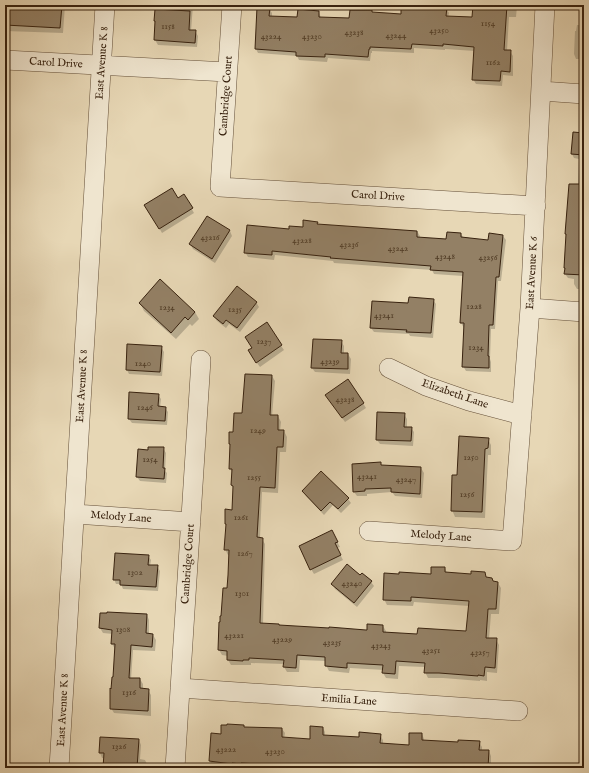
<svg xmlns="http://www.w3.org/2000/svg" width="589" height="773" font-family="'IM FELL English',serif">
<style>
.shadow{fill:#0003}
.building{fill:#938065;stroke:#38220f}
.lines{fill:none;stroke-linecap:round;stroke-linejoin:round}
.minor-casing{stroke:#644f38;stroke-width:20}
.minor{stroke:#efe5cf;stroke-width:19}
.labels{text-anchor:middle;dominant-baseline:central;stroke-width:3;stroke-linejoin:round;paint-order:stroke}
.number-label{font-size:9px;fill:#4f3a24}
.street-label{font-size:11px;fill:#38220f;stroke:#efe5cf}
</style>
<rect width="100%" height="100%" fill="#e7d7b5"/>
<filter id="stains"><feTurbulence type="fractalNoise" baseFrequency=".005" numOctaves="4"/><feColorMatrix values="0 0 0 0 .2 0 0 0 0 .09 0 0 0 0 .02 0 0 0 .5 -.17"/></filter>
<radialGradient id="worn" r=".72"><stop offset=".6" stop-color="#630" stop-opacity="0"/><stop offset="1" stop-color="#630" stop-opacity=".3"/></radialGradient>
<!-- shadow -->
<path class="shadow" d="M5 5H65L63 33 5 31Z
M157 5H193L191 31H195L198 36 197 47 158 45 155 40Z
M474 5H517V6L516 17H509L507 51H510L513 56V76L503 75 502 86 476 84 473 79 475 51 445 49V50L414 48V53L372 51V53H371L370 61 328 58 327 62 299 60 297 56 258 53 256 49 269 9 272 13V17L298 19 319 12 321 18 350 19 373 13 401 16 425 9 440 8H446L449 13 448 17 473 18Z
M577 25H584V59H576L574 54 575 31H576Z
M583 124H584V289H577L574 284V279L568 278 565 274 578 185 579 159 574 158 572 154 583 134Z
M184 195 194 213 162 233 146 205 177 199Z
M208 217 230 231 232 236 215 263 193 249 190 244Z
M317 223 318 225 417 231 420 236 419 238 447 240 461 234 463 237 489 241 503 236 506 240 501 281H498L495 329H491L490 359 491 362V372L466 371 463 366 465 328H464L461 323 463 276 434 274 432 270 334 263 333 261 275 255 274 260 248 257 245 252 290 230 303 228Z
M433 300 436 304 433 338 410 336 409 334 374 332 371 328Z
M256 302 259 307 240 332 229 324 226 328 217 321 214 316Z
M140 303 195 312 199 319 192 326 190 324 176 339 144 311Z
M266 324 284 350 260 367 251 355 253 348Z
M341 341 344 346V354H348L351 359 350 374 315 372 312 368Z
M161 347 164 352 162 376 129 374 127 370Z
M272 376 275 381 272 416H278L281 422 280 431H284L287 437 286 452H280L278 493 262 492 260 538 262 539 265 544 263 624 366 631 383 626 386 631V633L418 635 467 632 469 606 414 602 413 606 387 605 384 599 445 568 447 573 472 575 484 573 487 578 494 582 498 583 501 588 499 614H491L489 639H496L499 645 497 673 487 672V681L480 680V681L443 678H428L425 672V667L399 666 398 679 386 678 383 673 384 670 350 668 349 673 329 671 326 665V661L300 660 299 672H287L284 667V664L251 663V665H231L228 660V656L222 655 219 650V646L221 623 227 589 230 555H228L225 549 227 526 226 524 233 511 234 489 232 485 233 473 230 469 231 446 230 444 234 433 243 414Z
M158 395 161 399 160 407 165 408 168 412 167 425 132 423 129 419Z
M329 400 363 403 366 408 345 422Z
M404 414 407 419V428H411L414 432 413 446 380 444 377 440Z
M488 439 491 445V455H488L485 518 455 517 452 510 458 476Z
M163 448 166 453 165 471 167 473 166 483 140 481 137 477 149 451Z
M380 463 382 466 421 468 424 473 422 498 395 496 392 492 367 494V496H357L354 492Z
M303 491 348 499 351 503 341 513 333 505 324 515 306 496Z
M334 536 340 547 337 548 343 560 314 574 311 569Z
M148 556 151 560 150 566H157L160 571 158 591 123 589 121 584H116L114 579Z
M361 577 371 582 374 586 357 607 335 589 333 584Z
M147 615 149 620V635H153L156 640 155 651 133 650 131 679H140L143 684V690H148L151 695V716L114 713 111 708 114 678 115 649 112 644 113 634 103 633 100 628Z
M244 728 282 729 285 733 284 739 311 740 323 728 325 732V736L360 738 380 735 383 740V744L409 746 422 734 424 739V742L459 743 479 742 482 747V751H489L491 756V768H261L243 767V768H232L212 766 210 761 212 734 222 735Z
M139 740 141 745 140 759 145 760 147 764V768H104L105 758H102L100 753Z"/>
<!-- building -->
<path class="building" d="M5 5H62L60 28 5 25Z
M424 5 440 6V7H447L446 16 472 17 473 5H507L504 50H511L510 72 501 71 500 81 472 80 474 47 443 44V46L412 44 411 49 370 47V49H369L368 57 325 54V57L296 56V52L255 49 257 7 270 8 269 16 297 17 298 9 319 11V17L349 18 350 10H372V12L401 14V6L424 8Z
M155 9 190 11 189 30H196L195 43 154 40 155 21H154Z
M573 132 584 133V155L571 154Z
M569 184H584V275L564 274 565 268H564L566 234H565Z
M172 188 178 198 184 194 193 208 159 229 144 205Z
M207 216 230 230 212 259 189 244Z
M303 220 318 222 317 224 417 231V237L446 239 447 232 461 233V237L488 240 489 233 503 235 499 277H496L493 325H489L488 356H489V368L462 367 464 323H460L463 272 430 270 431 266 330 258 331 257 272 251V255L244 253 247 225 289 229V226L303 227Z
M160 279 195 312 188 320 185 317 171 333 139 303Z
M237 286 257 302 237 328 226 320 223 324 213 316Z
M409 297 434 299 431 333 406 332 407 330 370 328 372 301 408 303Z
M267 322 282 345 256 363 248 350 252 348 245 337Z
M313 339 342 340 341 353H348V369L311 368Z
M127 344 162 346 160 372 126 370Z
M245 374 272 375 270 415H278V430H284L283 447H277L275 488 260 487 257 537 263 538 260 623 279 624V625L329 628V627L366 630H367V624L383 625V632L417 634 418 628 466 631 469 601 411 597V601L383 600 384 573 399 574V572L431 574V567H445V572L471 574V571L485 572 486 577 492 578 493 581 498 582 496 609H488L486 638H497L495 668 485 667 484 676 478 675V676L439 673H424L425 663 396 661 395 674 382 673 383 665 347 663V668L325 666V657L297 655 296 668 283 667 284 660 249 658V660H243V661L227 660V651L218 650 219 622H220V616H221L223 588H227L228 575 229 550H224L226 524H225V509L232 510 233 486 231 485 232 469H229L230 444H229V432H233L234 413H242Z
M348 379 364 403 342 418 325 395Z
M129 392 159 394 158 406 166 407 165 421 128 419Z
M377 412 405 413 404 427H412L411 441 376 440Z
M459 436 489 438 488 448 485 449 482 512 451 511 452 475H457Z
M148 447H164L163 468H165L164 479 136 477 138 449 148 450Z
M381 462V465L421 467 420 494 391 492V488L365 489V491L353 492 352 464Z
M321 471 349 498 338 509 330 502 321 511 302 491Z
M332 530 338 542 335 543 341 555 310 570 299 546Z
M115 553 149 555 148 565H158L156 587 120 585V580H113Z
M347 564 360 575 362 573 372 581 354 603 331 584Z
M107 612 147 614 146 633 153 634 152 647 131 645 129 678H140V688L149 689 148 711 110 709V688L111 689 112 677H113L115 644H111L112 630 99 628 100 613H107Z
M227 724 244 725V727L282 728V737L310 739V726L323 727V735L359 737V732L381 734 380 743 409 745V733H422V740L458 742V740L480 741 479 750H489L488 768H308V767L278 765 241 763V764L232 763V764L209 761 211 733 221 734V725H227Z
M100 737 139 739 137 768H103L104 753H99Z"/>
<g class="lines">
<!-- minor casing -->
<g class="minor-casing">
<path id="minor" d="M232 5 220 187 536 206
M5 60 227 72
M541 91 584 94
M530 308 584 312
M389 368 426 386 469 401 522 415
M75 514 191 522
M369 531 512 541 530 308 545 5
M180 688 518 711
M59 768 105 5
M175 768 201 360"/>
</g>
<!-- minor -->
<use href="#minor" class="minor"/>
</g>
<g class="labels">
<!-- number labels -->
<g class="number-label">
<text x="488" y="23">1154</text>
<text x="168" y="26">1158</text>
<text x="439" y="30">43250</text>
<text x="354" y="32">43238</text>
<text x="396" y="35">43244</text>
<text x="271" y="36">43224</text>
<text x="312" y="36">43230</text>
<text x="493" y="62">1162</text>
<text x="210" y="237">43216</text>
<text x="302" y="240">43228</text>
<text x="349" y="244">43236</text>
<text x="398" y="248">43242</text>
<text x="445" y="256">43248</text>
<text x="488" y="257">43256</text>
<text x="474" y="306">1228</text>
<text x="167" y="307">1234</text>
<text x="235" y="309">1235</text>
<text x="384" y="315">43241</text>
<text x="264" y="341">1237</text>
<text x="476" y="347">1234</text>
<text x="330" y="361">43239</text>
<text x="143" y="363">1240</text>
<text x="345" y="399">43238</text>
<text x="145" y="407">1246</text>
<text x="258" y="430">1249</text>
<text x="471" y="457">1250</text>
<text x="150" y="459">1254</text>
<text x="367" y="476">43241</text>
<text x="254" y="477">1255</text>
<text x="406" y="479">43247</text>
<text x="467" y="494">1256</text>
<text x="241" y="517">1261</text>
<text x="245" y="553">1267</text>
<text x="135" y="572">1302</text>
<text x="352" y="583">43240</text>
<text x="242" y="593">1301</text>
<text x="123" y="629">1308</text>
<text x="234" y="635">43221</text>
<text x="282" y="639">43229</text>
<text x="332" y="642">43235</text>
<text x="381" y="645">43243</text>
<text x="431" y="650">43251</text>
<text x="480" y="652">43257</text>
<text x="129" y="692">1316</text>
<text x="119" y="746">1326</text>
<text x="226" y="749">43222</text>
<text x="275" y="751">43230</text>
</g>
<!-- street labels -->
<g class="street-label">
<text transform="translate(56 63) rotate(3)">Carol Drive</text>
<text transform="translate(102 63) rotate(-86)">East Avenue K 8</text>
<text transform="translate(226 96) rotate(-86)">Cambridge Court</text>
<text transform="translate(378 196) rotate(3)">Carol Drive</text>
<text transform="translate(532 273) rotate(-87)">East Avenue K 6</text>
<text transform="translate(82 386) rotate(-87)">East Avenue K 8</text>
<text transform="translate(455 394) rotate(19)">Elizabeth Lane</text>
<text transform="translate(121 517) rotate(4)">Melody Lane</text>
<text transform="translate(441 536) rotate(4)">Melody Lane</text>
<text transform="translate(188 564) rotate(-86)">Cambridge Court</text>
<text transform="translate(349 700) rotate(4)">Emilia Lane</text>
<text transform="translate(63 710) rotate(-87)">East Avenue K 8</text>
</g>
</g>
<!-- margin -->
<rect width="589" height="773" fill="none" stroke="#e7d7b5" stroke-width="20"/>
<rect x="6" y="6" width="577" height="761" fill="none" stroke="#38220f" stroke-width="2"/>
<rect x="10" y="10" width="569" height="753" fill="none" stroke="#38220f"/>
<rect width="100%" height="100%" filter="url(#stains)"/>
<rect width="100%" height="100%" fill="url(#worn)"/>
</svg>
